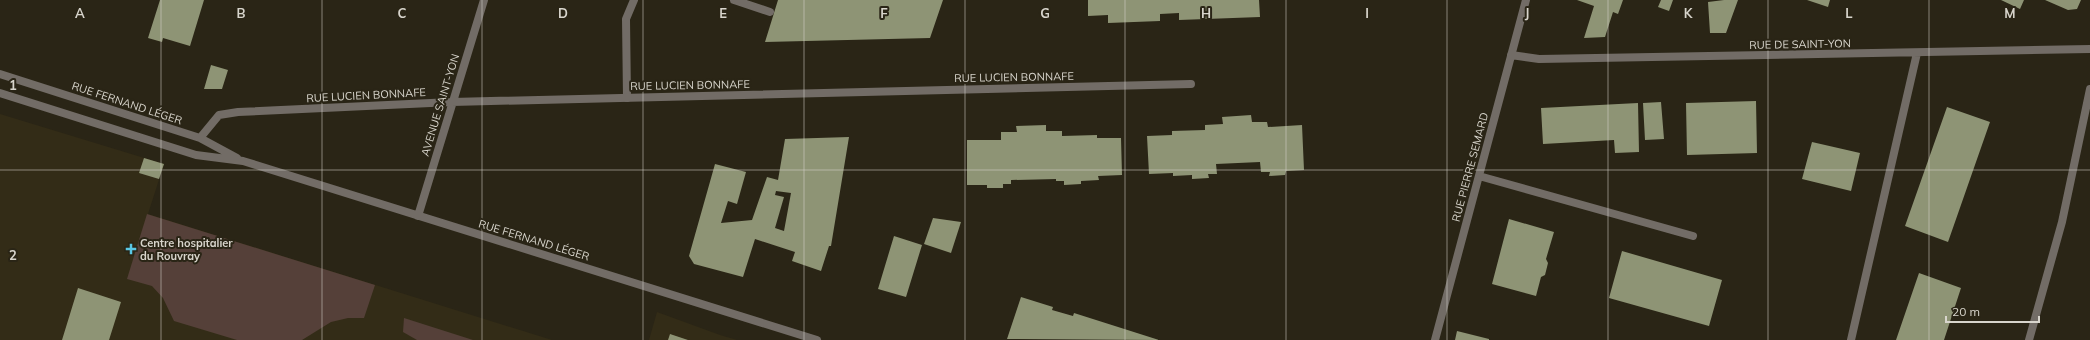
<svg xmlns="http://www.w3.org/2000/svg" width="2090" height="340" font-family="Mulish,sans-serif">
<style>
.built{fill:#332c17}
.green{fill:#554039}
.building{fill:#8e9475;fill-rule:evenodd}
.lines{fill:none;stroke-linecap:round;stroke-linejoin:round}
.lane{stroke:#726c66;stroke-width:8}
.street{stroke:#726c66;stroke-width:8}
.grid{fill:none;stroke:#d8d5cc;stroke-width:1;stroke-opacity:0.55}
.poi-dot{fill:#5ac8e5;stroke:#2a2516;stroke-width:1.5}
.labels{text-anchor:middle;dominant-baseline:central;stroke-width:4;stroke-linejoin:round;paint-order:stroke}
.street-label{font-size:11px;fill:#d8d5cc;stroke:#2a2516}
.poi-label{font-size:11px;font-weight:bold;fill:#d8d5cc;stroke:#2a2516;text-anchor:start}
.grid-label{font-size:13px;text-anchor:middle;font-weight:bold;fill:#d8d5cc;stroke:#2a2516;stroke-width:4;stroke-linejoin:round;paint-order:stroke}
</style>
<rect width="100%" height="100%" fill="#2a2516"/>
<!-- built -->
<path class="built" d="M0 114 164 164 148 214 552 340H0Z
M657 312 720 335 737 340H649Z"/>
<!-- green -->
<path class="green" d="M147 214 375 285 364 318H348L331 322 302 340H237L174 321 163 298 152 286 127 279Z
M404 318 473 340H417L403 332Z"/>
<!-- building -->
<path class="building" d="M160 0H204L190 46 163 38 162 42 148 38Z
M778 0H943L930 38 765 42Z
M1088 0H1259L1260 17 1179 20V13L1160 14V21L1108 23V15L1088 16Z
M1577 0H1623L1618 14 1613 12 1605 37 1584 38 1594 6Z
M1661 0H1673L1669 11 1658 7Z
M1724 0H1738L1726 33H1710L1708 2Z
M1807 0H1830L1828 7Z
M2001 0H2024L2020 9Z
M2045 0H2081L2077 9 2068 10Z
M211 65 228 70 222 89H204Z
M1756 101 1757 153 1687 155 1686 103Z
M1661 102 1664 139 1645 140 1643 103Z
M1638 103 1639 152 1615 153 1614 140 1543 144 1541 108Z
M1947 107 1990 122 1948 242 1905 226Z
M1251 115 1252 122H1267L1268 127 1302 125 1304 170 1286 171 1285 175 1269 176 1270 172H1261L1260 162 1216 164 1217 174H1208L1209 178 1192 179V175L1173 176V173L1149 174 1147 136 1172 135V131L1205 130V125L1223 124 1222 117Z
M1046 125V131H1062V136L1097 135V138H1121L1122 175 1098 176 1099 180 1081 181V184L1064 185V181H1056V179L1011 180V184H1003V188H987V185H967V140H1001V132H1017L1016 126Z
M849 137 831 246H829L821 271 792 261 795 252 755 239 743 277 694 264 689 256 715 164 746 172 737 204 728 201 721 223 752 220 767 177 778 180 785 139ZM776 191 791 193 784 231 775 228 784 197 775 195Z
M1812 142 1860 153 1851 191 1802 179Z
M144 158 164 164 159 179 139 173Z
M933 218 961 222 951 253 924 244Z
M1509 219 1554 232 1546 259 1548 263 1545 275 1541 277 1536 296 1492 284Z
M894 236 922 245 906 297 878 289Z
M1622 251 1722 280 1709 326 1609 298Z
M1919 273 1961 288 1944 340H1896Z
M78 288 121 302 109 340H62Z
M1021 297 1053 307 1052 310 1073 316 1074 313 1159 340 1007 339Z
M1457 331 1489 339V340H1455Z
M670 334 688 340H668Z"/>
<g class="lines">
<!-- lane -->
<path class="lane" d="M734 0 770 12
M627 98 626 19 634 0
M2029 340 2062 222 2090 89"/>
<!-- street -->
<path class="street" d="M1511 55 1539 59 2090 49
M0 74 200 138 237 158
M0 93 196 155 243 161 817 340
M200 138 219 115 238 112 452 102 1191 84
M1479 176 1693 236
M418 216 484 0
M1435 340 1526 0
M1851 340 1917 53"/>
</g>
<!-- grid -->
<path class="grid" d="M161 0V340M322 0V340M482 0V340M643 0V340M804 0V340M965 0V340M1125 0V340M1286 0V340M1447 0V340M1608 0V340M1768 0V340M1929 0V340M0 170H2090"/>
<!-- markers -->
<path class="poi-dot" d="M129 243h4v4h4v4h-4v4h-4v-4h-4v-4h4z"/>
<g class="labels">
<!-- street labels -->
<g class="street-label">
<text transform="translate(1800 44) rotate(-1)">RUE DE SAINT-YON</text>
<text transform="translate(1014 77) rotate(-1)">RUE LUCIEN BONNAFE</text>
<text transform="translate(690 85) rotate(-1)">RUE LUCIEN BONNAFE</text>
<text transform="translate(366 95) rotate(-3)">RUE LUCIEN BONNAFE</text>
<text transform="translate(127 103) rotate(18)">RUE FERNAND LÉGER</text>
<text transform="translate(440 105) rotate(-73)">AVENUE SAINT-YON</text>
<text transform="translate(1470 167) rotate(-75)">RUE PIERRE SEMARD</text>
<text transform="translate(534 240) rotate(17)">RUE FERNAND LÉGER</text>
</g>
<!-- poi labels -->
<g class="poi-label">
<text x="140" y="243">Centre hospitalier<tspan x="140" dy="13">du Rouvray</tspan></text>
</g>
</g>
<g class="grid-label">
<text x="80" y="18">A</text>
<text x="241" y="18">B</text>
<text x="402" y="18">C</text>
<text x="563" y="18">D</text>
<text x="723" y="18">E</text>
<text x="884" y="18">F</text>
<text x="1045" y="18">G</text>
<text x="1206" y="18">H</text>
<text x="1367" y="18">I</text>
<text x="1527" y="18">J</text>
<text x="1688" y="18">K</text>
<text x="1849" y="18">L</text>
<text x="2010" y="18">M</text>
<text x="13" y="90">1</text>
<text x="13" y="260">2</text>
</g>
<!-- scale -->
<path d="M1946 316v6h93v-6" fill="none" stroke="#d8d5cc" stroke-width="2"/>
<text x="1952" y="316" font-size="12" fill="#d8d5cc" stroke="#2a2516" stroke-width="3" paint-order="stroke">20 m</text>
</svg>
